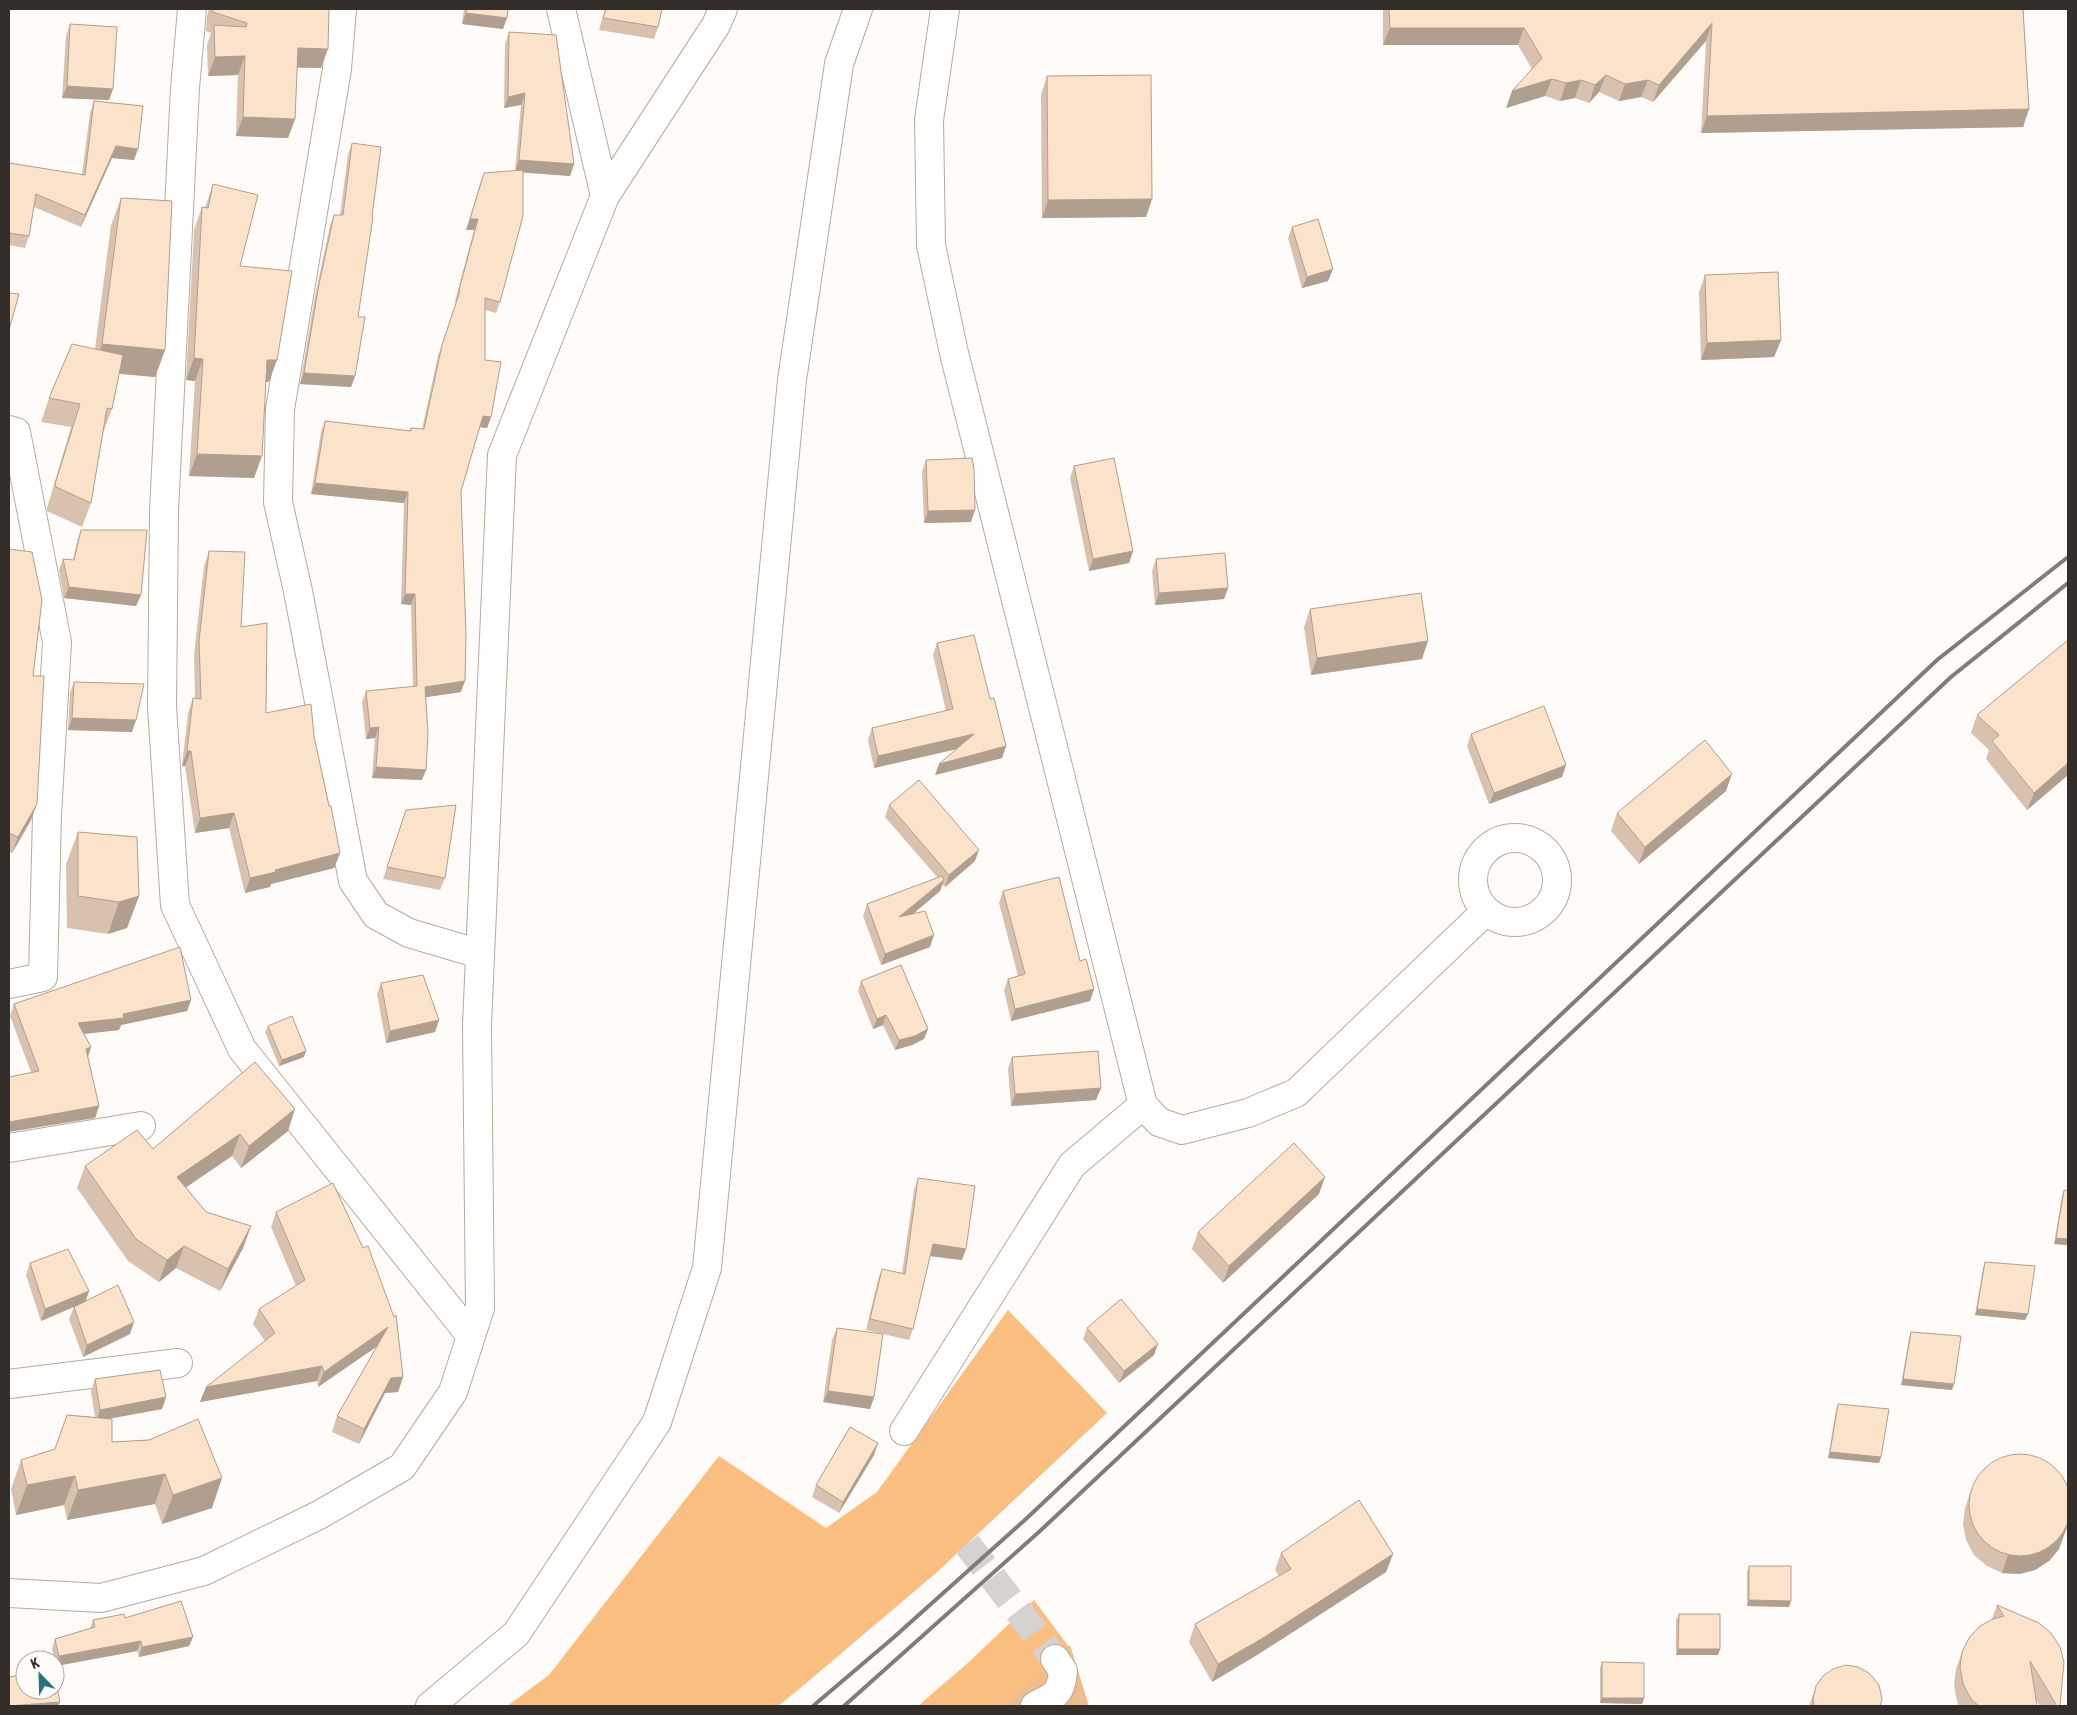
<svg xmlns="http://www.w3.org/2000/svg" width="2077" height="1715" font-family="'Roboto Condensed',sans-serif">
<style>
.green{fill:#edbd8d}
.forest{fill:#fabe81}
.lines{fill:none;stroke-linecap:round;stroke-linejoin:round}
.pedestrian-tunnel{stroke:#d5d2d0;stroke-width:28;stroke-dasharray:28 14;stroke-linecap:butt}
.pedestrian-casing{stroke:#b6aa9f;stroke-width:30}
.minor-casing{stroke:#b6aa9f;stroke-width:30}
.secondary-casing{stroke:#b6aa9f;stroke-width:30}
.pedestrian{stroke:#fff;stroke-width:28}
.minor{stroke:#fff;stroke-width:28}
.secondary{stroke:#fff;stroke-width:28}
.rail{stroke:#807c79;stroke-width:4}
.wall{fill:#d8c2af}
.shaded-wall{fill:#b09e8e}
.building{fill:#fbe2cb;stroke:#b09e8e}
</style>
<rect width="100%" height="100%" fill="#fefbf9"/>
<!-- green -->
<path class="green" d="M1070 1645 1089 1706H1004Z"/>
<!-- forest -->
<path class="forest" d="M1008 1310 1107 1413 936 1573 798 1690 778 1706H507L549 1675 719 1456 826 1528 877 1492Z
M1034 1600 1069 1647 1004 1706H918L970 1661Z"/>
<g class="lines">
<!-- pedestrian-tunnel -->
<path class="pedestrian-tunnel" d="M967 1544 1055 1659"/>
<!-- pedestrian casing -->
<g class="pedestrian-casing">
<path id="pedestrian" d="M1035 1706C1055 1695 1061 1695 1063 1671L1055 1659"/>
</g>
<!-- minor casing -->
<g class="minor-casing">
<path id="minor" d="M192 9 185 88 164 511 162 707 175 905 242 1049 471 1336
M342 9 337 69 280 409 278 502 298 591 353 881 376 915 409 933 480 954
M561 9 605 196
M945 9 929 120 931 245 954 353 1143 1105 1159 1122 1182 1130 1248 1113 1296 1093 1486 911
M9 430 16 432 57 642 47 815 43 977 9 984
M1473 880a42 42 0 1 1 84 0a42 42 0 1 1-84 0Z
M9 1148 141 1126
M9 1384 178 1363
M904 1431 1072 1165 1143 1105
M9 1593 101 1598 204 1571 319 1515 402 1467 453 1392 480 1308 477 1025 502 455 605 196 716 25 723 9"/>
</g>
<!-- secondary casing -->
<g class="secondary-casing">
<path id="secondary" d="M430 1706 516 1634 657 1422 707 1268 792 380 839 64 858 9"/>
</g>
<!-- pedestrian -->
<use href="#pedestrian" class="pedestrian"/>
<!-- minor -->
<use href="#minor" class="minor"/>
<!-- secondary -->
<use href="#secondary" class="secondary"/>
<!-- rail -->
<path class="rail" d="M813 1706 893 1638 1027 1518 1937 660 2068 557
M844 1706 1040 1531 1951 677 2068 583"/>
</g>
<!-- wall -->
<path class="wall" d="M209 9H329L321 68H297L295 119 288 138 236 136 238 75 208 76 207 45 211 33 206 31 207 16Z
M464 9H508L503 29 462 24Z
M605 9H662L658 27 654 39 599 30Z
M1383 9H2023L2029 109 2023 127 1701 133 1706 41 1653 102 1641 97 1619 101 1599 92 1589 103 1575 98 1560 101 1545 96 1506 108 1532 69 1518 45H1383Z
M70 24 113 89 109 100 62 98 66 36Z
M509 32 574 164 570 176 523 172 500 302 496 313 485 310V360L491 417 487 428 480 427 461 491V692L425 697 422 780 372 778 375 738 366 739 362 702 366 691 413 687 411 605 401 604 404 503 311 494 321 432 325 421 410 431 411 428 422 429 438 356 456 302 455 301 474 230H466L480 184 484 173 515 171 521 105 504 108 505 44Z
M1047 76 1146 217 1042 218 1041 94Z
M94 101 134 160 112 158 81 227 34 207 29 236 25 248 9 245V163L82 175 90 113Z
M352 143 358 317 355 376 351 387 300 384 315 296 330 226 334 215H340L348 155Z
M213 184 240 266 269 382H266L254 478 189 476 195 381 186 380 194 230 202 207 205 208Z
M121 198 165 350 155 377 119 374 112 409 103 433 91 503 82 527 47 511V508L71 427 41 422 49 398 95 349 111 225Z
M1292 227 1333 269 1328 281 1302 288 1288 238Z
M1705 275 1781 340 1774 357 1701 360 1699 292Z
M926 460 971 522 924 523 922 472Z
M1074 466 1133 551 1129 563 1089 571 1070 478Z
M81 530 141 595 136 606 64 598 59 570 63 559 73 560 77 542Z
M9 549 33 676 31 820 12 853 9 852Z
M209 551 241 627 266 713 314 736 340 853 334 868 271 884 270 887 245 893 229 828 195 833 185 766H182L188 713 193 698 195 699 194 655 204 566Z
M1156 559 1228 588 1224 599 1155 605 1152 571Z
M1310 609 1422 659 1311 675 1304 627Z
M2068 640V775L2027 810 1986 759 1989 750 1971 733 1977 715Z
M937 643 990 699 1006 746 1002 758 935 775 957 749 874 768 868 740 872 728 946 711 933 655Z
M74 682 132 732 68 730 70 693Z
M1471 734 1566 765 1562 777 1489 804 1467 746Z
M1726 791 1639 864 1611 831 1617 813Z
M889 805 975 861 945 887 942 884 940 891 913 914 930 947 881 965 863 916 867 904 938 878 885 817Z
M406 810 445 878 440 890 383 879Z
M78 832 139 896 127 928 108 934 67 928 66 864Z
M1003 891 1094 989 1090 1001 1011 1021 1004 990 1008 979 1018 976 999 903Z
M861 981 924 1039 912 1045 895 1050 883 1025 873 1029 858 991Z
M381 983 439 1020 435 1032 386 1043 377 994Z
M191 1000 187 1011 121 1025 119 1030 84 1034 91 1047 88 1057 99 1106 95 1118 31 1072 10 1016 14 1004Z
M268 1026 304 1057 279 1066 265 1032Z
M1012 1057 1101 1088 1096 1100 1011 1106 1008 1069Z
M255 1062 288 1131 241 1168 232 1156 186 1187 206 1212 251 1226 243 1248 220 1291 176 1268 159 1282 128 1261 77 1188 85 1166 153 1149Z
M918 1178 962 1260 930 1256 913 1329 909 1340 866 1330 878 1280 882 1269 902 1273 914 1190Z
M2064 1190 2068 1191V1245L2054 1244 2062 1196Z
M1319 1194 1223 1283 1192 1249 1198 1232Z
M276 1212 403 1377 398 1392 385 1393 359 1444 332 1432 337 1416 378 1346 318 1387 317 1381 200 1402 206 1387 265 1341 253 1324 259 1309 296 1286 271 1227Z
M1985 1262 2028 1314 2025 1320 1975 1315 1983 1268Z
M30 1263 89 1291 86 1301 130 1334 83 1357 69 1319 74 1307 41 1321 26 1275Z
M837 1328 874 1397 870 1409 823 1402 832 1340Z
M1087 1328 1154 1355 1119 1383 1083 1339Z
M1911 1332 1952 1390 1901 1385 1909 1338Z
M95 1379 166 1397 162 1409 109 1419 112 1442 149 1440 212 1508 162 1524 155 1504 67 1520 64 1505 16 1515 11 1489 21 1460 55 1449 67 1415 95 1417 91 1391Z
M1838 1404 1881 1457 1879 1463 1828 1458 1836 1410Z
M874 1455 839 1513 812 1497 816 1485Z
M1971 1490 2059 1549 2049 1561 2035 1570 2019 1574 2002 1573 1987 1566 1974 1555 1966 1540 1963 1524 1965 1508Z
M1281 1553 1393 1554 1386 1572 1257 1655 1212 1682 1189 1642 1195 1624 1279 1576 1275 1570Z
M1749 1566 1789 1607 1747 1606V1572Z
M1997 1605 2060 1706H2040L2035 1698 2037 1706H1959L1957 1701 1954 1685 1956 1669 1962 1652 1992 1619Z
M1679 1614 1720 1649 1718 1655H1676V1620Z
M125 1618 193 1637 189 1646 139 1657 137 1651 56 1666 52 1649 55 1639 90 1628 93 1620Z
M1602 1662 1644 1698 1642 1704 1600 1703V1668Z
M1816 1686 1880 1706H1809Z"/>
<!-- shaded-wall -->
<path class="shaded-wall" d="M466 13 507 18 503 29 462 24Z
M1712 23 1706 41 1653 102 1659 85Z
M1390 28H1524L1518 45H1383Z
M298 48 328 49 321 68 291 67Z
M245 56 238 75 208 76 215 57Z
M1606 75 1599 92 1589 103 1595 85Z
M1552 79 1545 96 1506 108 1512 91Z
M1581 80 1575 98 1560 101 1566 83Z
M1648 80 1641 97 1619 101 1625 84Z
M67 86 113 89 109 100 62 98Z
M525 93 521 105 504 108 508 97Z
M2029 109 2023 127 1701 133 1707 116Z
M243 117 295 119 288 138 236 136Z
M116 146 138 149 134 160 112 158 81 227 85 215Z
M519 160 574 164 570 176 515 172Z
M1152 199 1146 217 1042 218 1048 200Z
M470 219H478L474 230H466Z
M1333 269 1328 281 1302 288 1307 277Z
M1781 340 1774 357 1701 360 1707 343Z
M102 344 165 350 155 377 93 371Z
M194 358 203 359 195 381 186 380Z
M267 360H277L269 382H258Z
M304 373 355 376 351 387 300 384Z
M483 416 491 417 487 428 479 427Z
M197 454 262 456 254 478 189 476Z
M315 483 408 492 404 503 311 494Z
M975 510 971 522 924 523 928 511Z
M1133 551 1129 563 1089 571 1093 559Z
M69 587 141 595 136 606 64 598Z
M1228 588 1224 599 1155 605 1159 593Z
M405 594H415L411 605 401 604Z
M1428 641 1422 659 1311 675 1317 658Z
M465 681 461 692 421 698 425 687Z
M72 718 136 720 132 732 68 730Z
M379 727 375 738 366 739 370 728Z
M974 734 970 746 874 768 878 756Z
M1006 746 1002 758 935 775 939 764Z
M187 751H191L185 766H182Z
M2068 763V775L2027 810 2034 793Z
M1566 765 1562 777 1489 804 1494 793Z
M376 767 426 770 422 780 372 778Z
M1732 774 1726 791 1639 864 1645 847Z
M37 804 31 820 12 853 18 837Z
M234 813 229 828 195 833 200 818Z
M979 850 975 861 945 887 949 875Z
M340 853 334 868 271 884 270 887 245 893 250 878 275 870Z
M944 880 940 891 895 929 899 917Z
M139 896 127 928 108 934 119 902Z
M934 935 930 947 881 965 885 954Z
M1094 989 1090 1001 1011 1021 1015 1009Z
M191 1000 187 1011 121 1025 119 1030 74 1035 78 1023Z
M886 1015 883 1025 873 1029 877 1019Z
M439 1020 435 1032 386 1043 390 1031Z
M928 1029 924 1039 912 1045 895 1050 899 1040Z
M91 1047 87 1059 86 1049Z
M306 1051 304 1057 279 1066 282 1060Z
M1101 1088 1096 1100 1011 1106 1015 1094Z
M99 1106 95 1118 9 1132V1122L11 1121Z
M295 1109 288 1131 241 1168 249 1146Z
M240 1134 232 1156 169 1199 177 1177Z
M1325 1177 1319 1194 1223 1283 1229 1266Z
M251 1226 243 1248 220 1291 228 1269Z
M2056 1238 2068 1239V1245L2054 1244Z
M933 1244 966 1249 962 1260 929 1256Z
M184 1246 176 1268 159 1282 167 1260Z
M89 1291 85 1302 41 1321 45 1309Z
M1977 1309 2028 1314 2025 1320 1975 1315Z
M134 1322 130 1334 83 1357 87 1345Z
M388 1327 383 1342 318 1387 324 1372Z
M1158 1344 1154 1355 1119 1383 1124 1371Z
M322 1366 317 1381 200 1402 206 1387Z
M403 1377 398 1392 385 1393 359 1444 364 1429 391 1378Z
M1903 1379 1954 1384 1952 1390 1901 1385Z
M828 1391 874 1397 870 1409 823 1402Z
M166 1397 162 1409 96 1421 100 1410Z
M878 1443 874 1455 839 1513 843 1502Z
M1830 1452 1881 1457 1879 1463 1828 1458Z
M165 1474 155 1504 67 1520 78 1490Z
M75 1476 64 1505 16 1515 27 1485Z
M222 1478 212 1508 162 1524 173 1495Z
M2068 1525 2059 1549 2049 1561 2035 1570 2019 1574 2002 1573 2008 1555Z
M1393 1554 1386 1572 1257 1655 1212 1682 1218 1664Z
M1749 1600 1791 1601 1789 1607 1747 1606Z
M193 1637 189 1646 139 1657 142 1647Z
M141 1641 137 1651 56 1666 59 1656Z
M1678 1649H1720L1718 1655H1676Z
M1602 1698H1644L1642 1704 1600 1703Z
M60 1702 58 1706H9Z"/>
<!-- building -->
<path class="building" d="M213 9H329L328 49 298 48 295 119 243 117 245 56 215 57 214 25 246 27 247 23 213 12Z
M467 9H508L507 18 466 13Z
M606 9H662L658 27 603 18Z
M1389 9H2023L2029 109 1707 116 1712 23 1659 85 1648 80 1625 84 1606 75 1595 85 1581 80 1566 83 1552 79 1512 91 1542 58 1524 28H1390Z
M70 24 117 27 113 89 67 86Z
M509 32 556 35 574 164 519 160 525 93 508 97Z
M1151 75 1152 199 1048 200 1047 76Z
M94 101 143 106 138 149 116 146 85 215 36 194 29 236 9 233V163L85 175Z
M352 143 381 147 372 217H373L358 317H365L355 376 304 373 319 284 334 215H343Z
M523 170V216L500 302 485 298V360L501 362 491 417 483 416 461 491 466 635 465 681 425 687 428 732 426 770 376 767 379 727 370 728 366 691 417 686 415 594H405L408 492 315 483 325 421 411 431V428L424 429 442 345 460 291 459 290 478 219H470L484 173Z
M213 184 258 195 240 266 292 271 277 360H267L262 456 197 454 203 359 194 358 202 207 208 208Z
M121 198 172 201 165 350 102 344Z
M1318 219 1333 269 1307 277 1292 227Z
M1778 272 1781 340 1707 343 1705 275Z
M9 293 19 294 9 330Z
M72 344 123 355 112 409 107 408 91 503 56 487 55 484 80 404 49 398Z
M972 458 974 468 975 510 928 511 926 460Z
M1114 458 1133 551 1093 559 1074 466Z
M81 530H147L141 595 69 587 63 559 74 560Z
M9 549 32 552 42 600 33 676H44L37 804 18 837 9 833Z
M209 551 245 552 241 627 267 623 266 713 311 704 314 736 329 806H331L340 853 275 870 276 872 250 878 234 813 200 818 191 751H187L193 698 201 699 199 641Z
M1225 553 1228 588 1159 593 1156 559Z
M1421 593 1428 641 1317 658 1310 609Z
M974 635 990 699 994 698 1006 746 939 764 974 734 878 756 872 728 953 709 937 643Z
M2068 640V763L2034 793 1992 741 1999 735 1977 715Z
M74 682 144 684 136 720 72 718Z
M1544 706 1566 765 1494 793 1471 734Z
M1705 740 1732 774 1645 847 1617 813Z
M919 780 979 850 949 875 889 805Z
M456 805 445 878 387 867 406 810Z
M78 832 137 837 139 896 119 902 78 896Z
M942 876 944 880 899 917 925 911 934 935 885 954 867 904Z
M1059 877 1080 961 1086 959 1094 989 1015 1009 1008 979 1025 974 1003 891Z
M180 947 191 1000 123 1014 124 1018 78 1023 91 1047 86 1049 99 1106 9 1122V1077L39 1071 14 1004Z
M901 965 928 1029 915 1036 899 1040 886 1015 877 1019 861 981Z
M423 975 439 1020 390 1031 381 983Z
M292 1016 306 1051 282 1060 268 1026Z
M1098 1051 1101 1088 1015 1094 1012 1057Z
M255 1062 295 1109 249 1146 240 1134 177 1177 206 1212 251 1226 228 1269 184 1246 167 1260 136 1239 85 1166 137 1130 153 1149Z
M1294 1143 1325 1177 1229 1266 1198 1232Z
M918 1178 975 1186 966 1249 933 1244 913 1329 870 1319 882 1269 905 1274Z
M333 1183 363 1248 368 1246 394 1317 396 1315 403 1377 391 1378 364 1429 337 1416 388 1327 324 1372 322 1366 206 1387 275 1333 259 1309 305 1280 276 1212Z
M2064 1190 2068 1191V1239L2056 1238Z
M68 1249 89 1291 45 1309 30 1263Z
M1985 1262 2035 1266 2028 1314 1977 1309Z
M118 1285 134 1322 87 1345 74 1307Z
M1121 1299 1158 1344 1124 1371 1087 1328Z
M837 1328 883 1334 874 1397 828 1391Z
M1911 1332 1961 1336 1954 1384 1903 1379Z
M160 1370 166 1397 100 1410 95 1379Z
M1838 1404 1889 1409 1881 1457 1830 1452Z
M67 1415 112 1419V1442L149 1440 198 1419 222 1478 173 1495 165 1474 78 1490 75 1476 27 1485 21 1460 55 1449Z
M850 1427 878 1443 843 1502 816 1485Z
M1969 1505a51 51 0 1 1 102 0a51 51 0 1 1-102 0Z
M1359 1500 1393 1554 1263 1638 1218 1664 1195 1624 1291 1569 1281 1553Z
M1749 1566H1791V1601L1749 1600Z
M181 1601 193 1637 142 1647 141 1641 59 1656 55 1639 95 1627 93 1620 124 1614 125 1618Z
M1997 1605 2039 1623 2051 1633 2060 1647 2064 1662 2060 1706H2057L2030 1661 2037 1706H1979L1971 1699 1963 1684 1960 1667 1962 1652 1969 1638 1980 1626 1993 1619 2004 1616Z
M1679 1614H1720V1649H1678Z
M1602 1662 1644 1663V1698H1602Z
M1846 1665 1858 1667 1869 1673 1879 1685 1882 1699 1880 1706H1814L1813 1699 1816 1686 1823 1676 1833 1669Z
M25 1674V1690H55V1676L60 1702 9 1706V1677Z"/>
<!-- border -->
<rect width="2077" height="1715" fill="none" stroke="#332e2a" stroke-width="20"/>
<!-- north arrow -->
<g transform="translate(40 1675) rotate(337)"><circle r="24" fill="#fefbf9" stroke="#ada9a6"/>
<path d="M0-4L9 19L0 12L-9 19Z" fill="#2a727c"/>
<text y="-8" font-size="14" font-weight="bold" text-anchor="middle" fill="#332e2a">K</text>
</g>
</svg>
